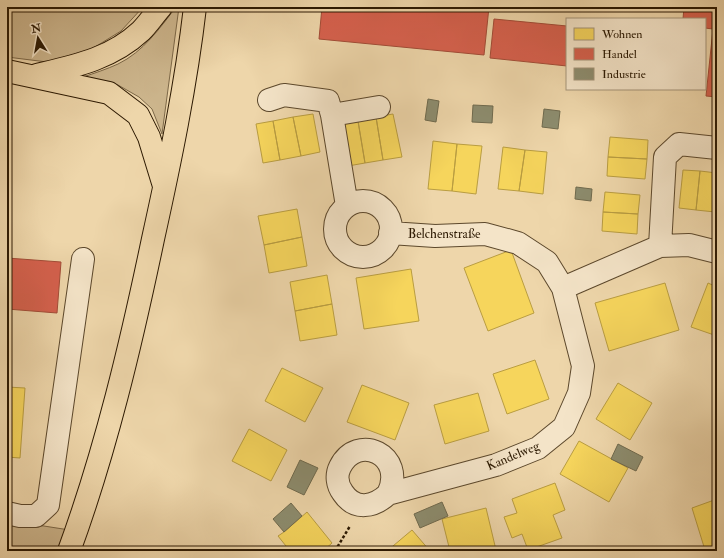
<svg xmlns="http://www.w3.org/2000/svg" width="724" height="558" font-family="'IM FELL Double Pica',serif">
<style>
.green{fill:#cdb68d;stroke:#7c6848}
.homes{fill:#f6d55c;stroke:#b99d41}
.shops{fill:#d6604d;stroke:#a34b36}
.industry{fill:#8c8c6e;stroke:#6f6a4e}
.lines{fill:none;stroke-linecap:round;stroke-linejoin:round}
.minor-casing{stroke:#5c482c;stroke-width:24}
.major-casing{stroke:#2c1902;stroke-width:24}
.path{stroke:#2c1902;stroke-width:2.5;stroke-dasharray:3 2;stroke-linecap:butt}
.minor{stroke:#f4e4c8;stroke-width:22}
.major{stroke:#eed6aa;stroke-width:22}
.labels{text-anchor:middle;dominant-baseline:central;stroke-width:4;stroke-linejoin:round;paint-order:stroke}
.street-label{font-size:13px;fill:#2c1902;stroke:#f4e4c8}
</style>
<rect width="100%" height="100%" fill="#eed6aa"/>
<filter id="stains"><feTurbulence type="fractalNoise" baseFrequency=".005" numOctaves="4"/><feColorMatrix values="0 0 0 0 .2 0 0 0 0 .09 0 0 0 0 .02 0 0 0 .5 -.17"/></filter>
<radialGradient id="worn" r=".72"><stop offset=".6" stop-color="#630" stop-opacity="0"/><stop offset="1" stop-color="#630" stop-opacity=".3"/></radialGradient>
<!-- green -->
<path class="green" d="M7 7H143L121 31 90 50 47 62 7 57Z
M176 7H179L162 134 152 109 139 97 118 85 83 77C95 73 107 69 118 64 143 52 160 28 176 7Z
M7 518 31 524 76 531 69 551H7Z"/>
<!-- homes -->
<path class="homes" d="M313 114 320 152 301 156 293 117Z
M393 114 402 157 383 160 376 117Z
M293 117 301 156 280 160 273 121Z
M376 117 383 160 365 163 358 121Z
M273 121 280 160 263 163 256 124Z
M358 121 365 163 348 166 340 124Z
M610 137 648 140 647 159 608 157Z
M433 141 457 144 452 191 428 189Z
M457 144 482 146 476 194 452 191Z
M503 147 525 150 519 191 498 189Z
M525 150 547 152 543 194 519 191Z
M608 157 647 159 645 179 607 176Z
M683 170 700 171 696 210 679 208Z
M700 171 717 173V197L715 212 696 210Z
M605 192 640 195 638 214 603 212Z
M297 209 302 237 264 245 258 216Z
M603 212 638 214 637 234 602 231Z
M302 237 307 266 269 273 264 245Z
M511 250 534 313 488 331 464 268Z
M411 269 419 321 364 329 356 278Z
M327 275 332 304 295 311 290 282Z
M665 283 679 330 609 351 595 303Z
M708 283 717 287V336L691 327Z
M332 304 337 335 300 341 295 311Z
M535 360 549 399 507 414 493 374Z
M282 368 323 388 305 422 265 401Z
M618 383 652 403 630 440 596 419Z
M362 385 409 403 395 440 347 422Z
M7 387 25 388 20 458 7 457Z
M478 393 489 431 445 444 434 405Z
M249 429 287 450 271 481 232 461Z
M579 441 628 468 609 502 560 474Z
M555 483 565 510 553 515 562 538 528 550 522 534 512 538 504 517 517 513 512 499Z
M717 499V546L705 550 692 508Z
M486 508 496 550 492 551H450L442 519Z
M307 512 332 543 323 551H290L278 536 284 532Z
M412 530 430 551H387Z"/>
<!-- shops -->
<path class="shops" d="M322 7H489L484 55 319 39Z
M684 7H717V97L706 96 713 29 705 28V19H683Z
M494 19 567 26V66L490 58Z
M7 227 9 228 7 247Z
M7 258 61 262 57 313 7 309Z"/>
<!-- industry -->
<path class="industry" d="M428 99 439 101 436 122 425 120Z
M473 105 493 106 492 123 472 122Z
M544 109 560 111 558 129 542 127Z
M576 187 592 189 591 201 575 199Z
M618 444 643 457 636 471 611 459Z
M300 460 318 468 304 495 287 487Z
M442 502 448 516 420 528 414 514Z
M291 503 302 516 284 532 273 519Z"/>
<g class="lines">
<!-- minor casing -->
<g class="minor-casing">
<path id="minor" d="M269 100 284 95 328 101 332 115
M335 229a28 28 0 1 1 56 0a28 28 0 1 1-56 0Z
M347 206 332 115 379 107
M390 233 435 236 485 234 518 243 547 262 563 288 660 246 689 245 717 252
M660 246 665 157 679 144 717 148
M388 494C407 455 357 432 340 467 336 475 337 485 343 493 355 511 374 507 388 494L496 465 538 448 564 427 579 393 583 366 563 288
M7 513 20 516H36L48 505 83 259"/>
</g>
<!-- major casing -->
<g class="major-casing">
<path id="major" d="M7 71 109 93 138 115 149 137 164 186
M37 75C75 66 111 59 141 31 148 24 154 15 161 7
M69 551C106 450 131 344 153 239 170 162 186 85 195 7"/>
</g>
<!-- path -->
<path class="path" d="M7 547 19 551
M335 551 350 526"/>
<!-- minor -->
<use href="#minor" class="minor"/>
<!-- major -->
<use href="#major" class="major"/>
</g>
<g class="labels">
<!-- street labels -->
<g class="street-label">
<text x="444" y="234">Belchenstraße</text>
<text transform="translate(513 456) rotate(-23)">Kandelweg</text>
</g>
</g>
<!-- margin -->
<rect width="724" height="558" fill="none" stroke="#eed6aa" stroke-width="24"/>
<rect x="8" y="8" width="708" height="542" fill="none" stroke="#2c1902" stroke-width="2"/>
<rect x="12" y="12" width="700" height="534" fill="none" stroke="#2c1902"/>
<!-- legend -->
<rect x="566" y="18" width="140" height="72" fill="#f4e4c8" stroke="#a49379"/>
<rect x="574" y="28" width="20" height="12" fill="#f6d55c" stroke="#a49379"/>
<text x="602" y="38" font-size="12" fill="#2c1902">Wohnen</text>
<rect x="574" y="48" width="20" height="12" fill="#d6604d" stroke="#a49379"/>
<text x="602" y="58" font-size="12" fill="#2c1902">Handel</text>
<rect x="574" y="68" width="20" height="12" fill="#8c8c6e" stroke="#a49379"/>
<text x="602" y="78" font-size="12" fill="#2c1902">Industrie</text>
<!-- north arrow -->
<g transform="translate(38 38) rotate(349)" stroke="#f4e4c8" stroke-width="3" paint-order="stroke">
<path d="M0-3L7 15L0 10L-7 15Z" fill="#2c1902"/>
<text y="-6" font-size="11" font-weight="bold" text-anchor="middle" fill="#2c1902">N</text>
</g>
<rect width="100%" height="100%" filter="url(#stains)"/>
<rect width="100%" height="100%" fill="url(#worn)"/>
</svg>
